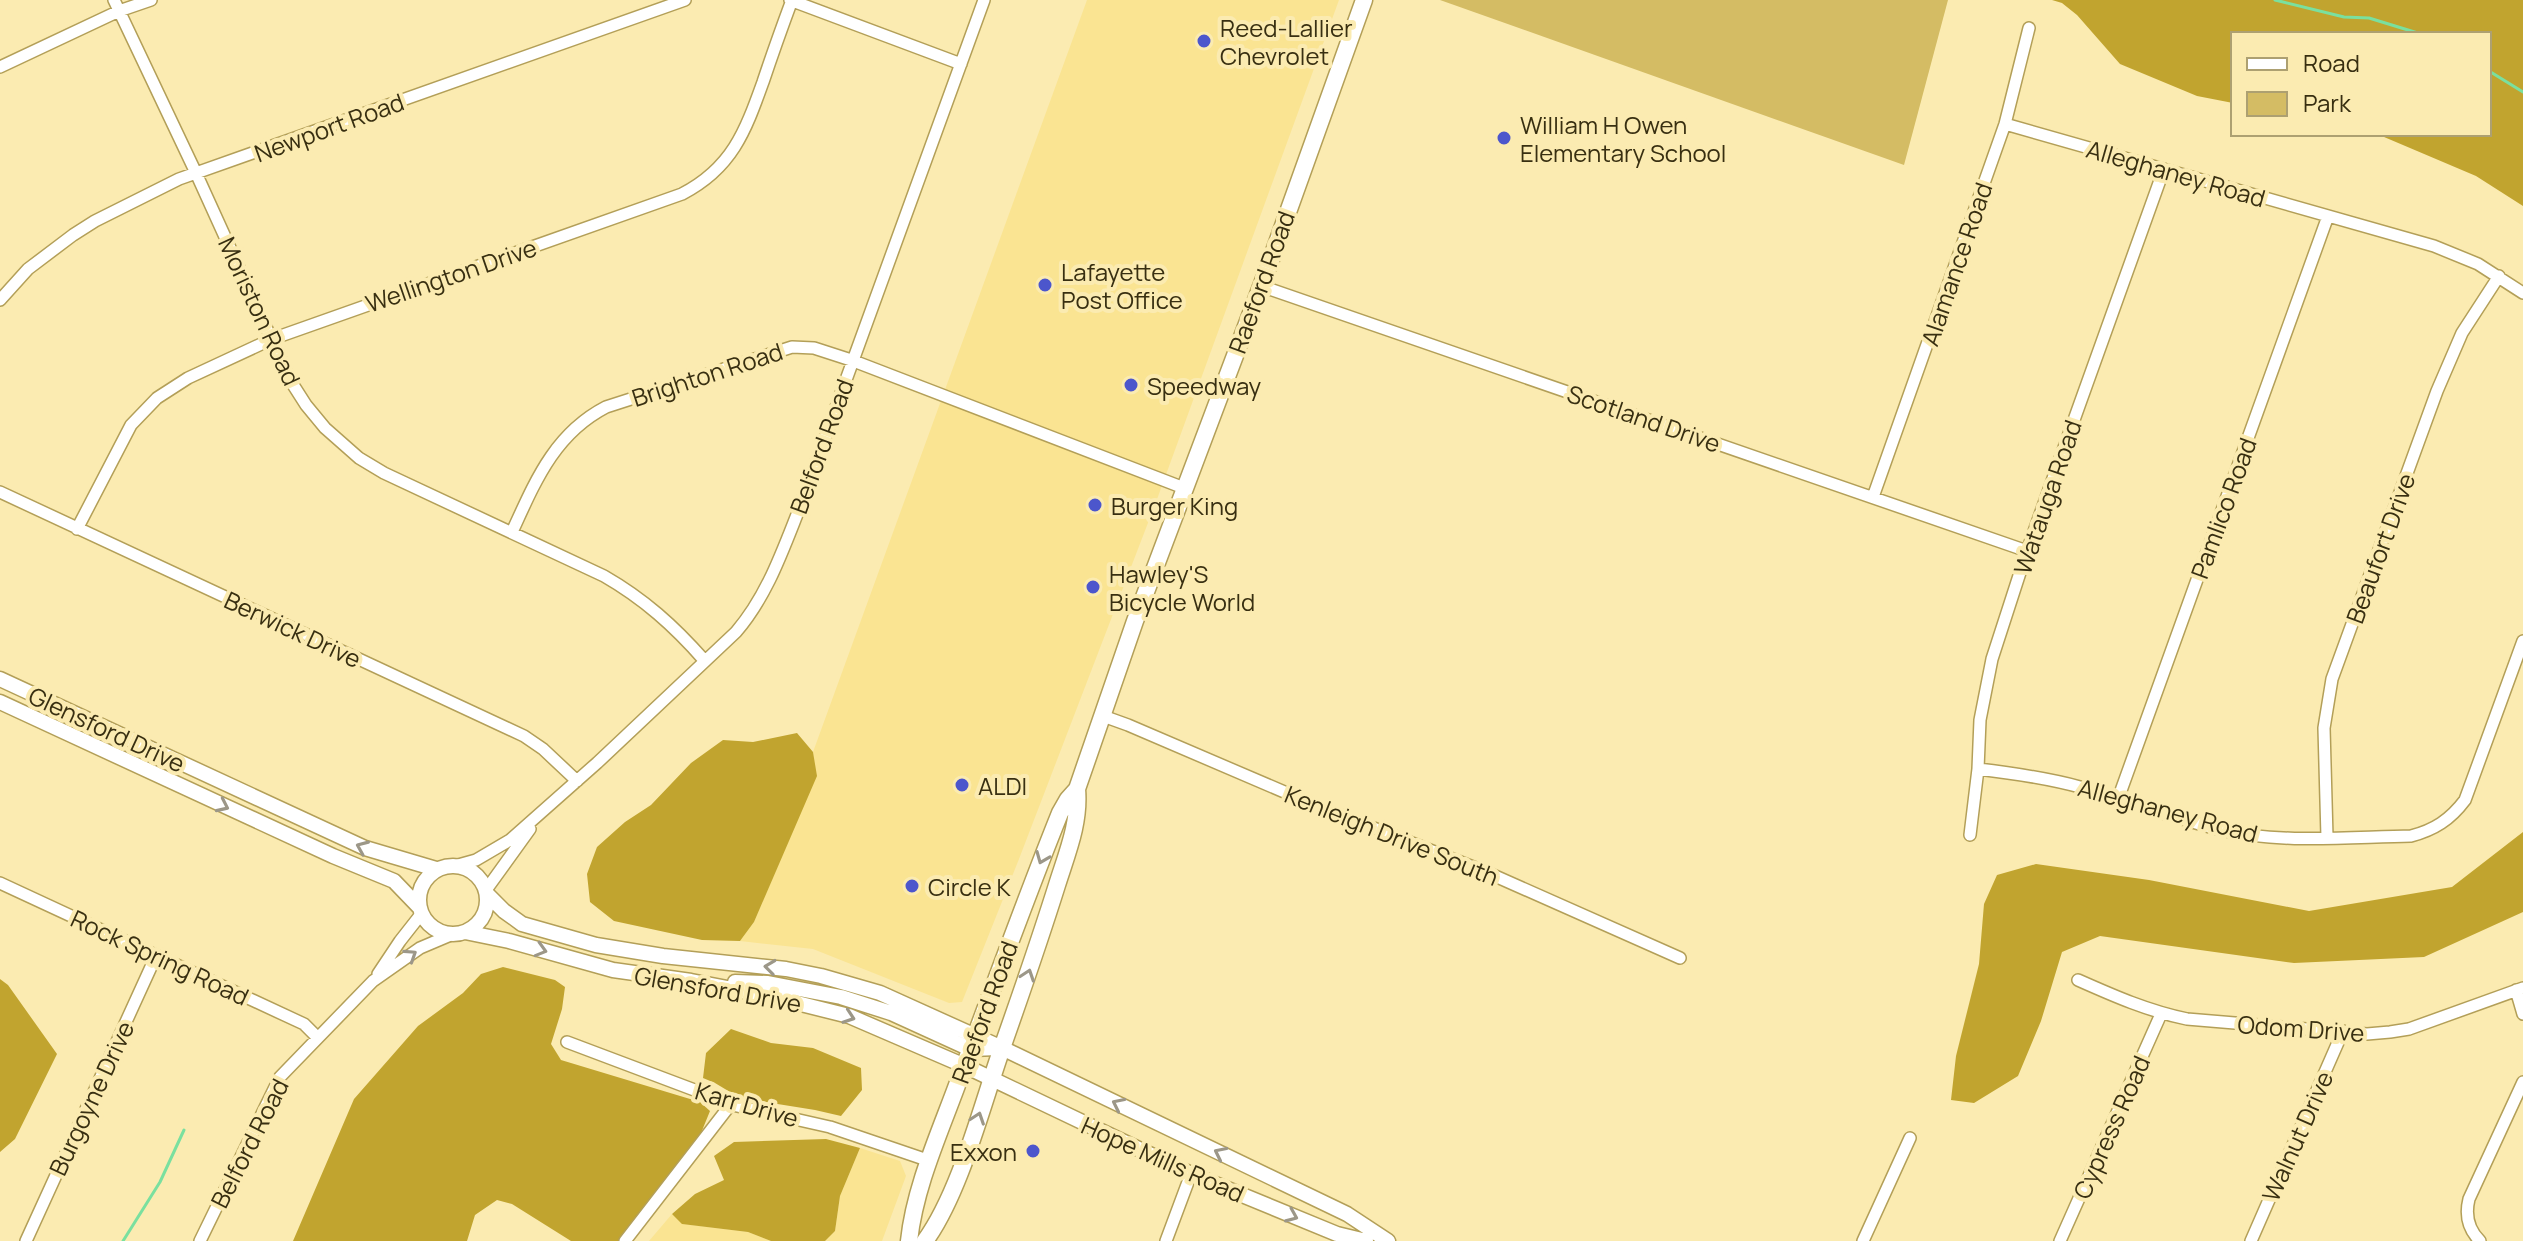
<svg xmlns="http://www.w3.org/2000/svg" width="2523" height="1241" font-family="Manrope,sans-serif">
<style>
.built{fill:#fae492}
.green{fill:#d4bc64}
.forest{fill:#c1a42f}
.lines{fill:none;stroke-linecap:round;stroke-linejoin:round}
.stream{stroke:#7ae09f;stroke-width:3}
.minor-casing{stroke:#b39f58;stroke-width:14}
.major-casing{stroke:#b39f58;stroke-width:17}
.highway-casing{stroke:#b39f58;stroke-width:19}
.minor{stroke:#fff;stroke-width:11}
.major{stroke:#fff;stroke-width:14}
.highway{stroke:#fff;stroke-width:16}
.oneway{stroke:#9c9788}
.poi-dot{fill:#4c56cc;stroke:#fbebb1;stroke-width:3}
.labels{text-anchor:middle;dominant-baseline:central;stroke-width:8;stroke-linejoin:round;paint-order:stroke}
.poi-label{font-size:24px;fill:#382f11;stroke:#fbebb1;text-anchor:start}
.street-label{font-size:24px;fill:#382f11;stroke:#fbebb1}
</style>
<rect width="100%" height="100%" fill="#fbebb1"/>
<!-- built -->
<path class="built" d="M1087 0H1339L1156 502 1019 859 962 1002 949 1003 813 949 740 941 754 922 816 776 813 752Z
M860 1148 900 1161 906 1176 882 1241H825L835 1231 840 1196Z
M672 1214 683 1224 748 1232 771 1241H649Z"/>
<!-- green -->
<path class="green" d="M1440 0H1948L1904 165Z"/>
<!-- forest -->
<path class="forest" d="M2052 0H2523V206L2476 176 2377 134H2489V34H2233V103L2197 96 2120 64 2077 15 2062 3Z
M797 733 813 752 817 776 754 922 740 941 702 940 614 921 590 902 587 874 597 847 625 822 651 805 691 763 723 740 753 742Z
M2523 832V912L2424 957 2294 963 2100 936 2062 952 2041 1021 2018 1076 1974 1103 1951 1100 1956 1056 1979 964 1984 904 1997 875 2036 864 2149 880 2309 911 2452 887Z
M503 967 555 980 565 987 562 1009 551 1044 561 1060 700 1102 710 1111 699 1138 619 1241H571L512 1204 497 1200 475 1215 467 1241H293L354 1099 418 1026 463 993 481 974Z
M0 979 8 985 57 1054 15 1139 0 1152Z
M731 1029 771 1043 813 1048 861 1068 862 1090 841 1116 815 1110 740 1098 715 1083 703 1078 706 1053Z
M826 1139 860 1148 840 1196 835 1231 825 1241H771L748 1232 682 1224 672 1214 695 1194 724 1180 714 1156 734 1142Z"/>
<g class="lines">
<!-- stream -->
<path class="stream" d="M2275 0 2344 17 2369 18 2421 34
M2489 71 2523 92
M123 1241 160 1182 184 1130"/>
<!-- minor casing -->
<g class="minor-casing">
<path id="minor" d="M114 0 196 173 290 380 306 405 325 428 359 458 384 473 604 576C644 599 674 626 704 660
M790 0 961 64
M0 67 119 11 151 0
M2005 124 2434 246 2478 264 2523 293
M1261 286 2027 551
M0 300 28 269 73 235 95 221 179 179 685 0
M0 492 524 736 543 749 577 781
M1873 497 2005 124 2029 28
M77 529 131 425 157 398 188 378 272 339 682 194C732 168 745 132 763 82 772 55 782 27 792 0
M512 532C535 482 554 434 606 407L792 347 814 348 851 360 1184 488
M1103 716 1128 725 1310 803 1486 872 1680 958
M1978 769C2012 773 2047 778 2080 787 2127 801 2174 818 2221 830 2282 844 2349 837 2411 836 2434 830 2450 820 2465 800L2523 641
M2118 799 2328 216
M1970 835 1978 769 1980 720 1992 659 2027 551 2164 169
M2327 837 2324 728 2332 679 2437 391 2462 333 2499 276
M458 865 476 860 510 840 597 763 736 632C766 597 781 555 798 512L984 0
M0 883 304 1024 317 1037
M486 890 530 829
M378 974 400 941 422 913
M2078 980C2114 996 2148 1011 2187 1019L2367 1034 2390 1032 2409 1029 2523 988
M2516 990 2523 1014
M567 1042 737 1106 830 1127 930 1161
M26 1241 156 956
M200 1241 280 1077 373 981 420 948 453 934
M625 1241 731 1104
M1166 1241 1191 1174
M1863 1241 1910 1138
M2060 1241 2161 1014
M2251 1241 2343 1031
M2480 1241C2468 1229 2465 1215 2469 1199L2523 1082"/>
</g>
<!-- major casing -->
<g class="major-casing">
<path id="major" d="M0 679 365 848 436 869
M0 702 333 856 394 881 420 908
M419 900a34 34 0 1 1 68 0a34 34 0 1 1-68 0Z
M487 894 504 911 522 924 596 945 663 956 786 969 821 976 880 993 1002 1048 1347 1214 1388 1241
M465 932 509 941 613 970 691 981 773 997 849 1016 965 1066 1191 1174 1337 1234 1366 1241
M735 982 768 983 841 997 891 1013 970 1049 999 1048"/>
</g>
<!-- highway casing -->
<g class="highway-casing">
<path id="highway" d="M909 1241C915 1185 941 1130 960 1077 993 989 1025 900 1060 813L1068 799 1077 789
M925 1241C960 1193 982 1105 1002 1048 1021 994 1040 939 1057 885 1067 853 1080 823 1077 789L1135 621 1268 268 1364 0"/>
</g>
<!-- minor -->
<use href="#minor" class="minor"/>
<!-- major -->
<use href="#major" class="major"/>
<!-- highway -->
<use href="#highway" class="highway"/>
</g>
<!-- one-way arrows -->
<defs><path id="oneway-chevron" d="M-2-3.5L2.5 0L-2 3.5" fill="none" stroke-width="1.6" stroke-linecap="round" stroke-linejoin="round" transform="scale(2)"/></defs>
<g class="oneway">
<use href="#oneway-chevron" transform="translate(223 806) rotate(25)"/>
<use href="#oneway-chevron" transform="translate(362 847) rotate(-157)"/>
<use href="#oneway-chevron" transform="translate(1042 858) rotate(112)"/>
<use href="#oneway-chevron" transform="translate(541 950) rotate(16)"/>
<use href="#oneway-chevron" transform="translate(411 955) rotate(-33)"/>
<use href="#oneway-chevron" transform="translate(770 967) rotate(-173)"/>
<use href="#oneway-chevron" transform="translate(1028 975) rotate(-71)"/>
<use href="#oneway-chevron" transform="translate(849 1017) rotate(19)"/>
<use href="#oneway-chevron" transform="translate(1118 1104) rotate(-154)"/>
<use href="#oneway-chevron" transform="translate(978 1118) rotate(-71)"/>
<use href="#oneway-chevron" transform="translate(1220 1153) rotate(-154)"/>
<use href="#oneway-chevron" transform="translate(1292 1216) rotate(23)"/>
</g>
<!-- markers -->
<g class="poi-dot">
<circle cx="1204" cy="41" r="8"/>
<circle cx="1504" cy="138" r="8"/>
<circle cx="1045" cy="285" r="8"/>
<circle cx="1131" cy="385" r="8"/>
<circle cx="1095" cy="505" r="8"/>
<circle cx="1093" cy="587" r="8"/>
<circle cx="962" cy="785" r="8"/>
<circle cx="912" cy="886" r="8"/>
<circle cx="1033" cy="1151" r="8"/>
</g>
<g class="labels">
<!-- poi labels -->
<g class="poi-label">
<text x="1220" y="27">Reed-Lallier<tspan x="1220" dy="28">Chevrolet</tspan></text>
<text x="1520" y="124">William H Owen<tspan x="1520" dy="28">Elementary School</tspan></text>
<text x="1061" y="271">Lafayette<tspan x="1061" dy="28">Post Office</tspan></text>
<text x="1147" y="385">Speedway</text>
<text x="1111" y="505">Burger King</text>
<text x="1109" y="573">Hawley'S<tspan x="1109" dy="28">Bicycle World</tspan></text>
<text x="978" y="785">ALDI</text>
<text x="928" y="886">Circle K</text>
<text x="1017" y="1151" text-anchor="end">Exxon</text>
</g>
<!-- street labels -->
<g class="street-label">
<text transform="translate(329 127) rotate(-20)">Newport Road</text>
<text transform="translate(2176 173) rotate(16)">Alleghaney Road</text>
<text transform="translate(1956 264) rotate(-71)">Alamance Road</text>
<text transform="translate(451 275) rotate(-19)">Wellington Drive</text>
<text transform="translate(1261 282) rotate(-70)">Raeford Road</text>
<text transform="translate(260 311) rotate(65)">Moriston Road</text>
<text transform="translate(707 374) rotate(-18)">Brighton Road</text>
<text transform="translate(1644 418) rotate(19)">Scotland Drive</text>
<text transform="translate(821 446) rotate(-70)">Belford Road</text>
<text transform="translate(2047 497) rotate(-71)">Watauga Road</text>
<text transform="translate(2223 508) rotate(-70)">Pamlico Road</text>
<text transform="translate(2380 548) rotate(-70)">Beaufort Drive</text>
<text transform="translate(293 629) rotate(25)">Berwick Drive</text>
<text transform="translate(107 729) rotate(25)">Glensford Drive</text>
<text transform="translate(2168 810) rotate(15)">Alleghaney Road</text>
<text transform="translate(1392 835) rotate(22)">Kenleigh Drive South</text>
<text transform="translate(160 957) rotate(25)">Rock Spring Road</text>
<text transform="translate(718 989) rotate(10)">Glensford Drive</text>
<text transform="translate(984 1012) rotate(-70)">Raeford Road</text>
<text transform="translate(2301 1028) rotate(4)">Odom Drive</text>
<text transform="translate(91 1098) rotate(-65)">Burgoyne Drive</text>
<text transform="translate(747 1104) rotate(16)">Karr Drive</text>
<text transform="translate(2111 1127) rotate(-66)">Cypress Road</text>
<text transform="translate(2297 1136) rotate(-66)">Walnut Drive</text>
<text transform="translate(249 1143) rotate(-63)">Belford Road</text>
<text transform="translate(1163 1159) rotate(24)">Hope Mills Road</text>
</g>
</g>
<!-- legend -->
<rect x="2231" y="32" width="260" height="104" fill="#fbebb1" stroke="#ada071" stroke-width="2"/>
<rect x="2247" y="58" width="40" height="12" fill="#ffffff" stroke="#ada071" stroke-width="2"/>
<text x="2303" y="72" font-size="24" fill="#382f11">Road</text>
<rect x="2247" y="92" width="40" height="24" fill="#d4bc64" stroke="#ada071" stroke-width="2"/>
<text x="2303" y="112" font-size="24" fill="#382f11">Park</text>
</svg>
